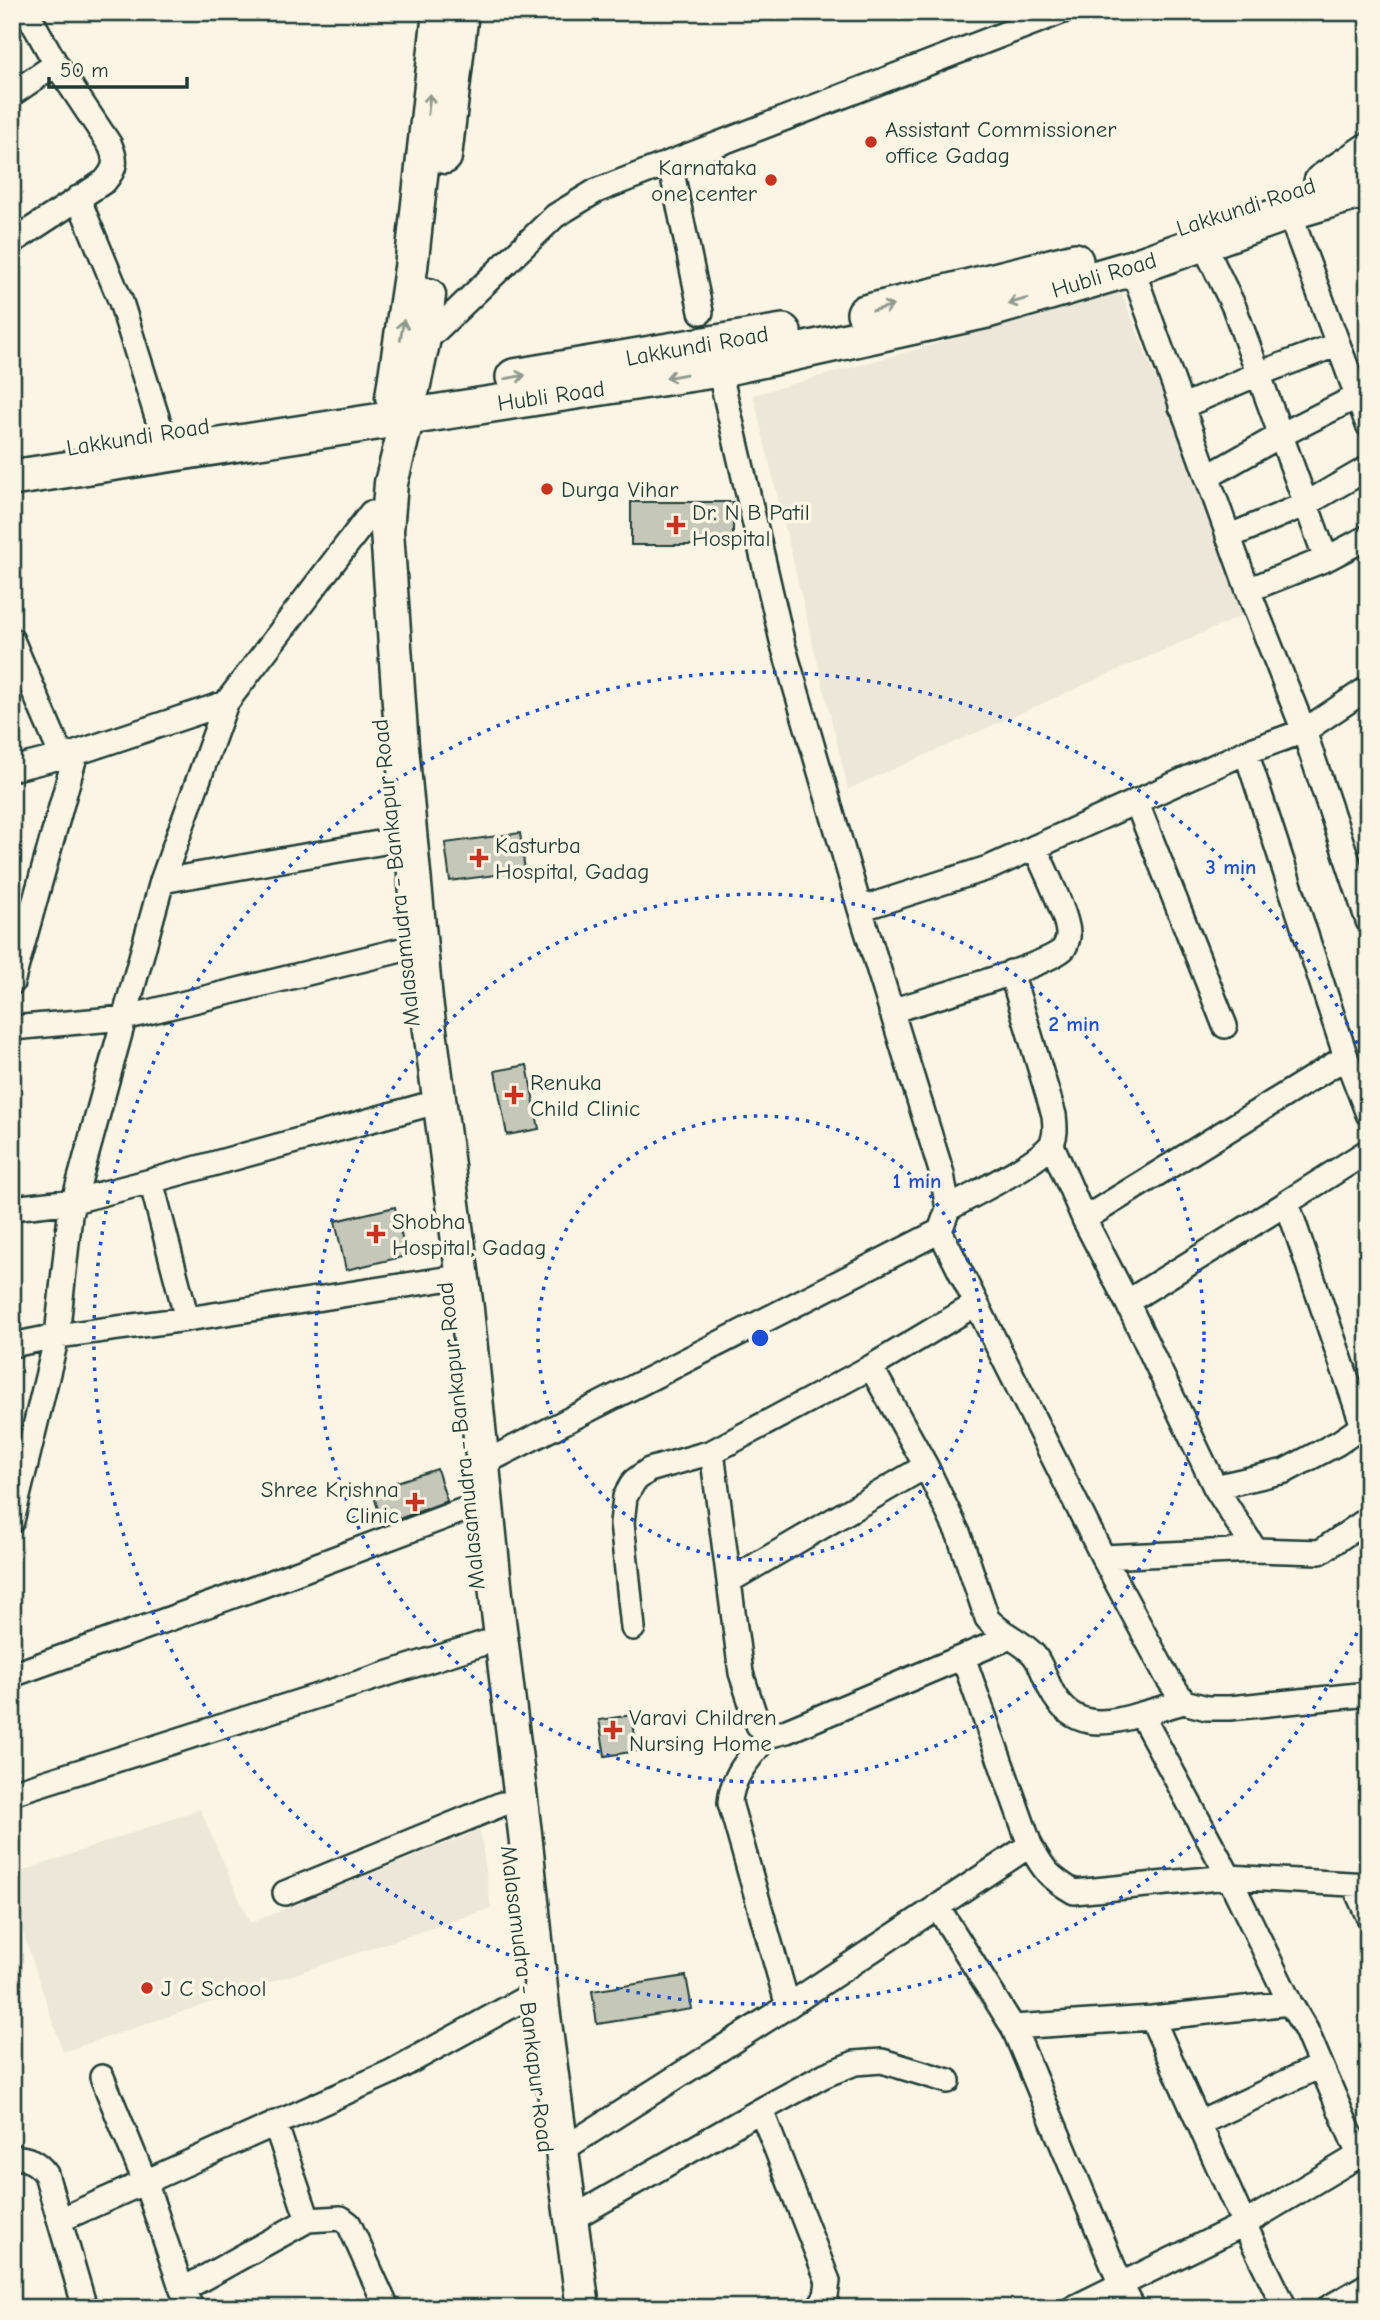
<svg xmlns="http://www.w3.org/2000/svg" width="1380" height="2320" font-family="'Comic Neue',sans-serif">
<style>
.built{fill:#ece7d8}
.building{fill:#c5c7b9;stroke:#1f3d34;stroke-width:2}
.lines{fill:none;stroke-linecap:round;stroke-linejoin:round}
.street-casing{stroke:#1f3d34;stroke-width:28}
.secondary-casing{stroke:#1f3d34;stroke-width:37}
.primary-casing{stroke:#1f3d34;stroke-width:40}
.street{stroke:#fcf5e5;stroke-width:23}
.secondary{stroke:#fcf5e5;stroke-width:32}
.primary{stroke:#fcf5e5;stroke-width:35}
.oneway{stroke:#8e998c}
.ring{fill:none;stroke:#1d4ed8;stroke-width:3.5;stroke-dasharray:3.5 7}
.poi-dot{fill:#c8321e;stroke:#fcf5e5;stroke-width:2.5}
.labels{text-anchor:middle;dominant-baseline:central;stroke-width:7;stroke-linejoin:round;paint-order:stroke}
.poi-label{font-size:23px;fill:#1f3d34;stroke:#fcf5e5;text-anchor:start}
.street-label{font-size:23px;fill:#1f3d34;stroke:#fcf5e5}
.centre{fill:#1d4ed8;stroke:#fcf5e5;stroke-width:3.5}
.ring-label{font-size:21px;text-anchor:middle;font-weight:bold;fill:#1d4ed8;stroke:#fcf5e5;stroke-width:7;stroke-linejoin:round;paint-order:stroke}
</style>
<rect width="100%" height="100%" fill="#fcf5e5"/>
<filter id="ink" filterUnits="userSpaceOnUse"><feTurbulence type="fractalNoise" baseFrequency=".0143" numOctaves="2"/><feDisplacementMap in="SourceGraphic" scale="14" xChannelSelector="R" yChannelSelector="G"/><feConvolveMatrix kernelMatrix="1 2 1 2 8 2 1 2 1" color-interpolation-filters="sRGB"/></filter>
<g filter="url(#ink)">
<!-- built -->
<path class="built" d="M1121 292 1250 612 848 789 753 395Z
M200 1809 250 1923 480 1830 491 1908 63 2052 12 1899V1875Z"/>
<!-- building -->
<path class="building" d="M631 502H733V545H631Z
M520 833 525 871 450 881 445 843Z
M527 1065 539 1129 507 1135 495 1071Z
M395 1207 406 1256 346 1270 335 1221Z
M437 1469 447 1501 383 1525 372 1490Z
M632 1715 637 1751 605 1756 599 1720Z
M686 1976 692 2009 597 2024 592 1991Z"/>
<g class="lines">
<!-- street casing -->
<g class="street-casing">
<path id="street" d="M12 94 56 64
M670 163 701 312
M78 198 121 302 162 433
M1289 212 1368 425
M1202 241 1234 307 1326 559
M12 242 105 181C116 168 117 161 110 145L56 64 27 12
M1132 268 1248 590 1304 731 1368 921
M423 343 555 216 596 191 1061 12
M1181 407 1258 374 1336 345
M1207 477 1281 435 1368 391
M1228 537 1306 504 1368 468
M1248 590 1326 559 1368 537
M12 640 62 757
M1246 752 1346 1057 1368 1114
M12 769 76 753 226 703
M1136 801 1225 1026
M162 881 390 841
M860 909 991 867 1246 752 1304 731 1368 688
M12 983 76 753
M891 1011C919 1002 1051 965 1064 948 1066 945 1069 937 1068 933 1067 913 1043 867 1035 847
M12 1028 124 1018 401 950
M1052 1145 1084 1219 1127 1302 1215 1487 1255 1550 1103 1557
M151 1181 187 1319
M1286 1203 1368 1151
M12 1208 74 1201 151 1181 422 1106
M948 1209C973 1194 1033 1166 1050 1146 1057 1137 1055 1125 1054 1115L1011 972
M1084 1219 1346 1057
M940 1231 1103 1557 1167 1677 1184 1702 1207 1708H1230L1368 1694
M1127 1302 1287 1203 1363 1426 1338 1443 1285 1471 1215 1487
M12 1345 57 1336 187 1319 445 1279
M871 1367 926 1466 959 1535 987 1618C999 1634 1020 1639 1034 1655 1042 1665 1045 1678 1051 1690 1071 1729 1104 1726 1141 1714
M712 1452 741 1673 758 1725 767 1736
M482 1464 940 1231 948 1209 942 1174 860 909 783 645 719 369
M12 1521 57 1336 70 1215 162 881 226 703 371 513
M1255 1550 1320 1552 1368 1519
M729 1581 926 1466
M633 1628 622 1523 625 1497 634 1481 649 1470 712 1452 871 1367 976 1304
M963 1657 1030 1845C1044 1871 1049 1877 1074 1892L1229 1877 1290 2003 1306 2030 1359 2155
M12 1675 261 1586 469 1508
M1184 1702 1141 1714 1229 1877 1368 1885
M12 1793 484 1643
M1354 1885 1368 1916
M285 1893 502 1804
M937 1906 1013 2027 1121 2285 1133 2308
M788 2006 730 1803C731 1776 751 1757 767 1736L787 1731 1010 1637
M1152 2018 1244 2224 1285 2308
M1013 2027 1152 2018 1290 2003
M102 2077 146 2184 182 2290 192 2308
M761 2110 828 2281 826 2296 818 2308
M1200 2123 1320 2066
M562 2150 788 2006 1030 1845
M12 2157C28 2158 36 2161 46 2174L85 2308
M571 2219 761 2110 825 2075 855 2063 882 2061 948 2081
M60 2220 391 2072 524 1999
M308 2220 341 2218 349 2224 387 2308
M182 2290 308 2220 275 2123
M1073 2308 1244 2224 1368 2150
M1328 2308 1368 2285"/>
</g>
<!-- secondary casing -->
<g class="secondary-casing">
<path id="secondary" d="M445 157 462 12
M413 389 423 343 429 295
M392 397 411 268 439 12
M408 416 391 483 387 531 402 747 426 1000 467 1309 497 1604 525 1833 543 2008 583 2308"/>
</g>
<!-- primary casing -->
<g class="primary-casing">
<path id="primary" d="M1322 182 1368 151
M865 313 1075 261
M514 377 783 332
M12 478 719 369 987 310 1132 268 1289 212 1363 190 1368 186"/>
</g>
<!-- street -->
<use href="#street" class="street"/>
<!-- secondary -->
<use href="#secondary" class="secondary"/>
<!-- primary -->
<use href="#primary" class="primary"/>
</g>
<!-- one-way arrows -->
<defs><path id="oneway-shaft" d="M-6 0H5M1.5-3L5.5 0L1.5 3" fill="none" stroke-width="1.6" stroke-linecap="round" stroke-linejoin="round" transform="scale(1.75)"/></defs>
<g class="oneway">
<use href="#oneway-shaft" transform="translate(429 104) rotate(-84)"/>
<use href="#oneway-shaft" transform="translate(1018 301) rotate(164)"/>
<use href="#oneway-shaft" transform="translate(883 308) rotate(-14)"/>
<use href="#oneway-shaft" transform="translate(402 330) rotate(-81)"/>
<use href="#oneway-shaft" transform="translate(676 376) rotate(170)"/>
<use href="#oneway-shaft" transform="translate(515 377) rotate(-10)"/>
</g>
</g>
<!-- distance rings -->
<g class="ring">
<circle cx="760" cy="1338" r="222"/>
<circle cx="760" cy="1338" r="444"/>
<path d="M1366 1614A666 666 0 1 1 1366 1062"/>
</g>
<!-- markers -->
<g class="poi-dot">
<circle cx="871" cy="142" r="7"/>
<circle cx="771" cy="180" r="7"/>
<circle cx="547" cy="489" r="7"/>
<path d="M672.5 514.5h7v7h7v7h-7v7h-7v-7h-7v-7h7z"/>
<path d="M475.5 847.5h7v7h7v7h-7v7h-7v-7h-7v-7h7z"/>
<path d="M510.5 1084.5h7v7h7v7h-7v7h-7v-7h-7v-7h7z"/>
<path d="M372.5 1223.5h7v7h7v7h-7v7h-7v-7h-7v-7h7z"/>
<path d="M411.5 1491.5h7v7h7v7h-7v7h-7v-7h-7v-7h7z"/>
<path d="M609.5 1719.5h7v7h7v7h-7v7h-7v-7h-7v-7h7z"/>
<circle cx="147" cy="1988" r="7"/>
</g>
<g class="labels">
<!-- poi labels -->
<g class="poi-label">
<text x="885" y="129">Assistant Commissioner<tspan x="885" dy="26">office Gadag</tspan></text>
<text x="757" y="167" text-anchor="end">Karnataka<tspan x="757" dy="26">one center</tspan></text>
<text x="561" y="489">Durga Vihar</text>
<text x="692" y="512">Dr. N B Patil<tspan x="692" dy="26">Hospital</tspan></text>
<text x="495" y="845">Kasturba<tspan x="495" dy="26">Hospital, Gadag</tspan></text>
<text x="530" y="1082">Renuka<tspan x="530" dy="26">Child Clinic</tspan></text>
<text x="392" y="1221">Shobha<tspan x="392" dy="26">Hospital, Gadag</tspan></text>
<text x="399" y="1489" text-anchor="end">Shree Krishna<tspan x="399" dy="26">Clinic</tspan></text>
<text x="629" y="1717">Varavi Children<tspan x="629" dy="26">Nursing Home</tspan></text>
<text x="161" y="1988">J C School</text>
</g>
<!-- street labels -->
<g class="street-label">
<text transform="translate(1246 207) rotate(-18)">Lakkundi Road</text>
<text transform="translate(1104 275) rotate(-17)">Hubli Road</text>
<text transform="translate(697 346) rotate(-10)">Lakkundi Road</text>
<text transform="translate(551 396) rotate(-8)">Hubli Road</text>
<text transform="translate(138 437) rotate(-9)">Lakkundi Road</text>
<text transform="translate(396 873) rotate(-96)">Malasamudra - Bankapur Road</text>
<text transform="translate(461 1436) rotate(-96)">Malasamudra - Bankapur Road</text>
<text transform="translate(527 1999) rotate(83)">Malasamudra - Bankapur Road</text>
</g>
</g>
<circle cx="760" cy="1338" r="10" class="centre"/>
<g class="ring-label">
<text x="1231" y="874">3 min</text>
<text x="1074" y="1031">2 min</text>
<text x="917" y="1188">1 min</text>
</g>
<!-- margin -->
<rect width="1380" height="2320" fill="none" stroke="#fcf5e5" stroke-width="42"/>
<rect x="21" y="21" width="1338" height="2278" fill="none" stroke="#1f3d34" stroke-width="2.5" filter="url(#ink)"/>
<!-- scale -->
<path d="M49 77v10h138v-10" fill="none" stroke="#1f3d34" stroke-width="3.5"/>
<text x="60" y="77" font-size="21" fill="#1f3d34" stroke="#fcf5e5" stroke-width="5" paint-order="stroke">50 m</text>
</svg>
